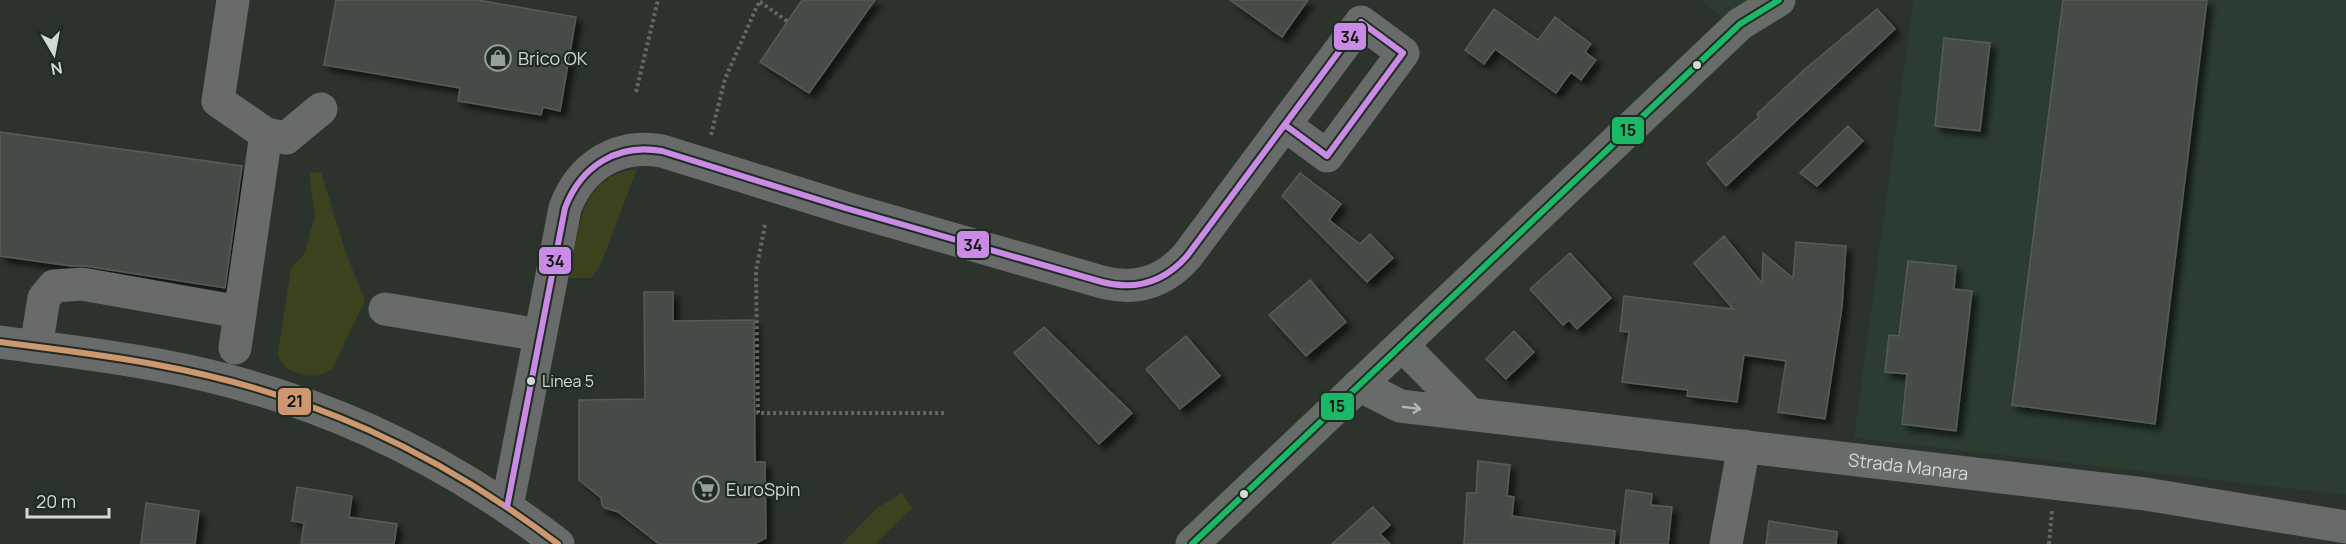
<svg xmlns="http://www.w3.org/2000/svg" width="2346" height="544" font-family="Manrope,sans-serif">
<style>
.built{fill:#2b3d30}
.green{fill:#3c411e}
.building{fill:#474c47;stroke:#575b56;stroke-width:1.5;filter:url(#shadow)}
.lines{fill:none;stroke-linecap:round;stroke-linejoin:round}
.path{stroke:#636864;stroke-width:4;stroke-dasharray:3 3;stroke-linecap:butt}
.minor{stroke:#686b69;stroke-width:33}
.major{stroke:#676c68;stroke-width:33}
.bus-1-casing{stroke:#1f2c23;stroke-width:10}
.bus-2-casing{stroke:#1f2c23;stroke-width:10}
.bus-3-casing{stroke:#1f2c23;stroke-width:10}
.bus-1{stroke:#1ab867;stroke-width:6}
.bus-2{stroke:#cd976f;stroke-width:6}
.bus-3{stroke:#ca8be6;stroke-width:6}
.oneway{stroke:#b2b9b4}
.bus-dot{fill:#d2dad4;stroke:#1f2c23;stroke-width:2}
.labels{text-anchor:middle;dominant-baseline:central;stroke-width:4.5;stroke-linejoin:round;paint-order:stroke}
.bus-label{font-size:16px;fill:#d2dad4;stroke:#1f2c23;text-anchor:start}
.poi-label{font-size:18px;fill:#d2dad4;stroke:#1f2c23;text-anchor:start}
.street-label{font-size:18px;fill:#d2dad4;stroke:#1f2c23}
.line-badge{stroke:#1f2c23;stroke-width:2}
.pale-badge-label{font-size:16px;text-anchor:middle;font-weight:bold;fill:#111}
</style>
<defs>
<filter id="shadow"><feDropShadow dx="5.5" dy="5.5" stdDeviation="3" flood-color="#0009"/></filter>
</defs>
<rect width="100%" height="100%" fill="#2c332d"/>
<!-- built -->
<path class="built" d="M1701 0H1782L1745 35Z
M1912 0H2346V495L1854 438 1913 3Z"/>
<!-- green -->
<path class="green" d="M637 169 600 266 591 278H569C578 232 579 176 637 169Z
M321 172 345 250 365 301 332 369C316 382 280 375 278 352L291 268 304 254 315 216 309 173Z
M902 493 912 508 875 544H842L877 508Z"/>
<!-- building -->
<path class="building" d="M336 0H478L576 17 560 111 543 107 541 115 458 101 460 88 324 65Z
M802 0H875L809 93 760 62Z
M1230 0H1308L1282 37Z
M2063 0H2207L2155 424 2012 405Z
M1494 9 1538 40 1555 17 1591 44 1585 52 1596 60 1581 80 1571 72 1556 93 1495 49 1484 64 1465 50Z
M1877 9 1895 29 1726 186 1707 163 1759 117 1757 114 1804 70Z
M1944 38 1990 43 1980 131 1935 126Z
M1848 126 1863 141 1817 186 1800 173Z
M0 132 242 166 225 288 85 266H71L0 256Z
M1300 173 1341 204 1329 220 1360 244 1370 234 1393 258 1367 282 1282 196Z
M1724 236 1762 283 1763 253 1793 278 1796 242 1846 246 1842 307 1825 419 1778 412 1786 361 1744 355 1737 402 1687 396 1688 390 1622 382 1629 332 1620 331 1624 296 1733 309 1694 263Z
M1570 253 1611 298 1577 329 1569 320 1563 325 1530 289Z
M1908 261 1956 266 1954 289 1972 291 1956 431 1902 424 1907 374 1885 372 1889 335 1899 336Z
M1310 280 1346 322 1306 356 1269 315Z
M644 292H673V321L754 320 755 462H765L766 538 754 544H659L618 512 605 508 602 505 601 498 579 480V400L645 399Z
M1044 327 1132 413 1099 444 1014 353Z
M1514 331 1534 352 1506 379 1486 359Z
M1186 336 1220 376 1180 409 1146 369Z
M1478 461 1510 465 1507 496 1514 497 1512 516 1615 531 1614 544H1464L1467 493H1476Z
M297 487 352 496 349 517 397 524 394 544H301L304 523 292 521Z
M1626 490 1652 494 1651 505 1672 507 1668 544H1620Z
M146 503 199 511 195 544H141Z
M1373 507 1390 525 1380 534 1390 544H1332Z
M1769 521 1837 532 1836 544H1766Z"/>
<g class="lines">
<!-- path -->
<path class="path" d="M760 2 787 21
M636 92 658 0
M711 135 725 79 757 6 761 0
M765 225 756 271 758 413H947
M2049 544 2052 511"/>
<!-- minor -->
<g class="minor">
<path d="M233 0 218 101 266 134 235 348"/>
<path d="M266 134 286 138 321 109"/>
<path d="M385 309 540 335"/>
<path d="M0 342C53 349 106 355 158 365 309 393 436 451 558 544"/>
<path d="M1402 345 1470 414"/>
<path d="M36 347 44 298 54 286 82 284 240 312"/>
<path id="s1" d="M1359 385 1400 406 2145 494 2346 527"/>
<path d="M507 507 565 208C581 166 617 143 662 151L845 208 1102 282C1136 291 1164 282 1187 256L1361 22 1403 53 1327 156 1285 125"/>
<path d="M1726 544 1744 446"/>
</g>
<!-- major -->
<path class="major" d="M1192 544 1740 24 1779 0"/>
<!-- bus-1 casing -->
<g class="bus-1-casing">
<path id="bus-1" d="M1192 544 1740 24 1779 0"/>
</g>
<!-- bus-2 casing -->
<g class="bus-2-casing">
<path id="bus-2" d="M0 342C53 349 106 355 158 365 309 393 436 451 558 544"/>
</g>
<!-- bus-3 casing -->
<g class="bus-3-casing">
<path id="bus-3" d="M507 507 565 208C581 166 617 143 662 151L845 208 1102 282C1136 291 1164 282 1187 256L1361 22 1403 53 1327 156 1285 125"/>
</g>
<!-- bus-1 -->
<use href="#bus-1" class="bus-1"/>
<!-- bus-2 -->
<use href="#bus-2" class="bus-2"/>
<!-- bus-3 -->
<use href="#bus-3" class="bus-3"/>
</g>
<!-- one-way arrows -->
<defs><path id="oneway-shaft" d="M-6 0H5M1.5-3L5.5 0L1.5 3" fill="none" stroke-width="1.6" stroke-linecap="round" stroke-linejoin="round" transform="scale(1.5)"/></defs>
<use class="oneway" href="#oneway-shaft" transform="translate(1412 408) rotate(7)"/>
<!-- icons -->
<defs>
<g id="shop-ring" transform="scale(1.35)"><circle r="9.5" fill="#1f2c23" stroke="#98a09a" stroke-width="1.5"/><path d="M-5-2.5h2.3a2.7 3.5 0 0 1 5.4 0H5L5.5 6h-11ZM-1.5-2.5h3a1.5 2.3 0 0 0-3 0Z" fill="#98a09a"/></g>
<g id="supermarket-ring" transform="scale(1.35)"><circle r="9.5" fill="#1f2c23" stroke="#98a09a" stroke-width="1.5"/><path d="M-6-5.5h2.5l.6 2H6L4.5 2H-2.5L-4.4-4H-6ZM-1.5 3.2a1.3 1.3 0 1 0 .1 0ZM3 3.2a1.3 1.3 0 1 0 .1 0Z" fill="#98a09a"/></g>
</defs>
<g fill-rule="evenodd">
<use href="#shop-ring" x="498" y="58"/>
<use href="#supermarket-ring" x="706" y="489"/>
</g>
<!-- markers -->
<g class="bus-dot">
<circle cx="1697" cy="65" r="5"/>
<circle cx="531" cy="381" r="5"/>
<circle cx="1244" cy="494" r="5"/>
</g>
<g class="labels">
<!-- bus labels -->
<g class="bus-label">
<text x="542" y="381">Linea 5</text>
</g>
<!-- poi labels -->
<g class="poi-label">
<text x="518" y="58">Brico OK</text>
<text x="726" y="489">EuroSpin</text>
</g>
<!-- street labels -->
<g class="street-label">
<text stroke="none"><textPath href="#s1" startOffset="558">Strada Manara</textPath></text>
</g>
</g>
<g class="line-badge">
<rect x="1333" y="22" width="34" height="29" rx="6" fill="#ca8be6"/>
<rect x="1611" y="116" width="34" height="29" rx="6" fill="#1ab867"/>
<rect x="956" y="230" width="34" height="29" rx="6" fill="#ca8be6"/>
<rect x="538" y="246" width="34" height="29" rx="6" fill="#ca8be6"/>
<rect x="277" y="387" width="35" height="29" rx="6" fill="#cd976f"/>
<rect x="1320" y="392" width="35" height="29" rx="6" fill="#1ab867"/>
</g>
<g class="pale-badge-label">
<text x="1350" y="43">34</text>
<text x="1628" y="136">15</text>
<text x="973" y="251">34</text>
<text x="555" y="267">34</text>
<text x="295" y="407">21</text>
<text x="1337" y="412">15</text>
</g>
<!-- north arrow -->
<g transform="translate(54 54) rotate(170)" stroke="#1f2c23" stroke-width="4.5" paint-order="stroke">
<path d="M0-4.5L10 22L0 15L-10 22Z" fill="#d2dad4"/>
<text y="-9" font-size="16" font-weight="bold" text-anchor="middle" fill="#d2dad4">N</text>
</g>
<!-- scale -->
<path d="M27 508v9h82v-9" fill="none" stroke="#d2dad4" stroke-width="3"/>
<text x="36" y="508" font-size="18" fill="#d2dad4" stroke="#1f2c23" stroke-width="4.5" paint-order="stroke">20 m</text>
</svg>
